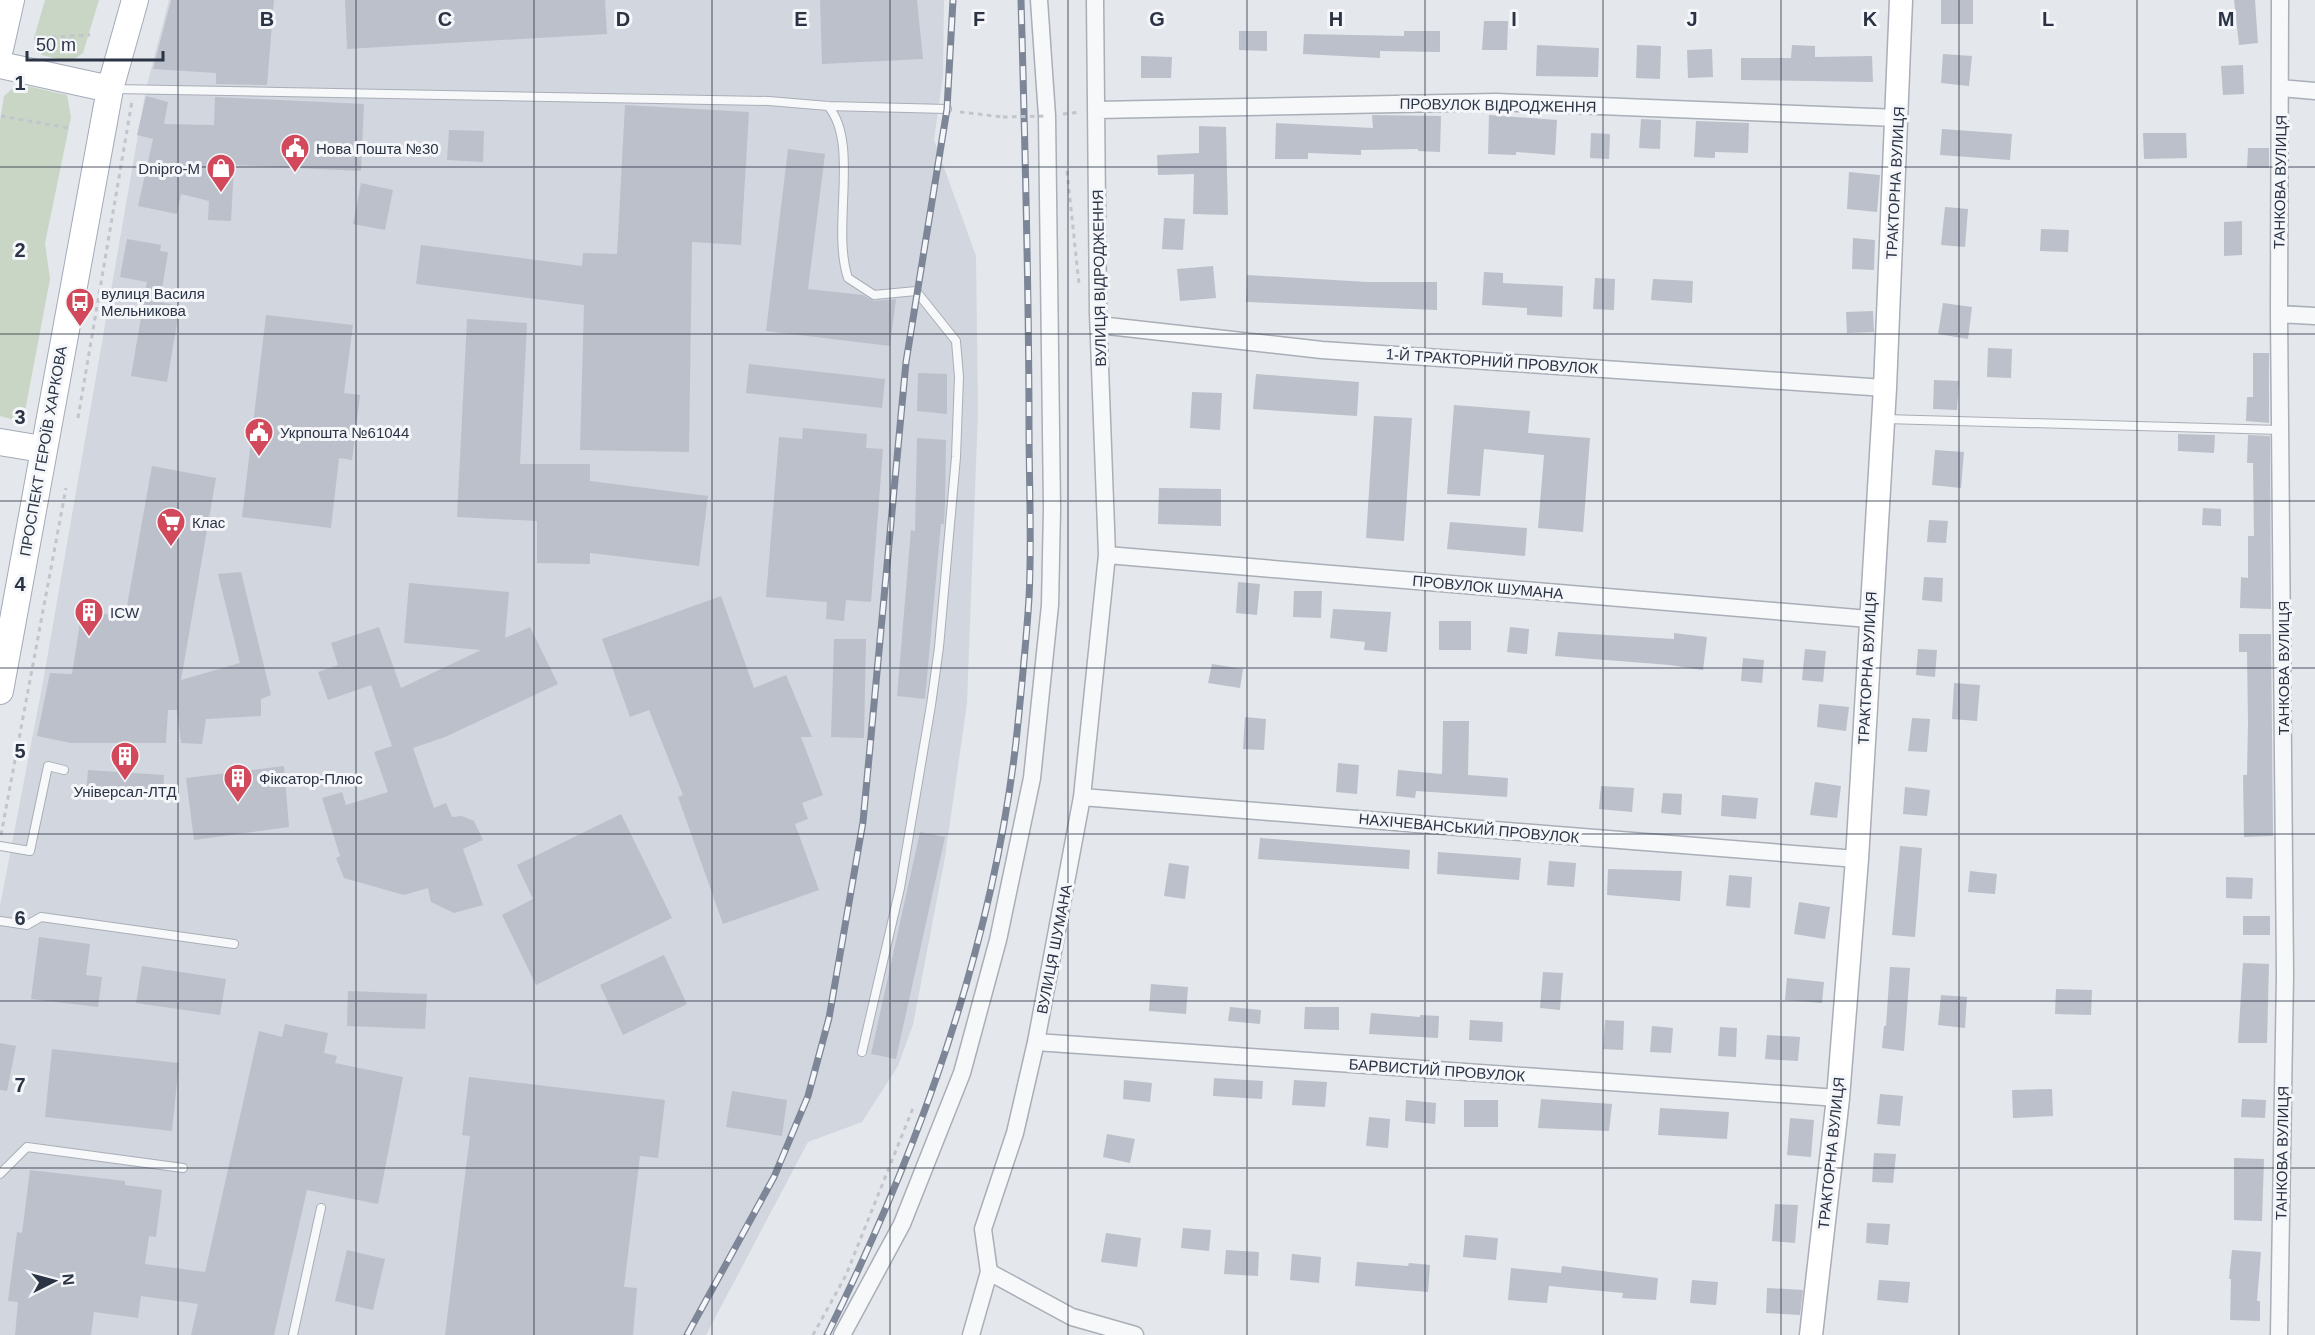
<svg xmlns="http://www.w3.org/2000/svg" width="2315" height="1335" font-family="Helvetica,sans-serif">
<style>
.built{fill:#d2d6de}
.green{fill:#c9d6c5}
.building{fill:#bbc0ca}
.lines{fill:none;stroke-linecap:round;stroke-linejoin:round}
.lane-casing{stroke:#a9aeb7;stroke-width:10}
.street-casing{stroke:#a9aeb7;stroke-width:19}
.secondary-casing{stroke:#a9aeb7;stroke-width:25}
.primary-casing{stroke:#a3abb8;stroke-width:28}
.path{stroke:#c2c5cb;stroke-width:3;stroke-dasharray:4.5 4.5;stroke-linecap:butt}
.lane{stroke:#f7f8fa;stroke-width:8}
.street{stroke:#f7f8fa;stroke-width:16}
.secondary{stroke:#fff;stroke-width:22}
.primary{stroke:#fff;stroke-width:26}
.rail-casing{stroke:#7d8696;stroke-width:7}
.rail{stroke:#f4f6f9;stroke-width:4.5;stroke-dasharray:14;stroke-linecap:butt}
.path-bridge{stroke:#c2c5cb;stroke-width:3;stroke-dasharray:4.5 4.5;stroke-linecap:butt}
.grid{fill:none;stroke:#2b3445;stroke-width:1.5;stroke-opacity:0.55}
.labels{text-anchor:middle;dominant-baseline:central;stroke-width:6;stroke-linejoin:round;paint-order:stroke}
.street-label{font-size:15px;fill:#2b3445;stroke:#f4f6f9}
.poi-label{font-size:15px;fill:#2b3445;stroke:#f4f6f9;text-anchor:start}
.grid-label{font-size:20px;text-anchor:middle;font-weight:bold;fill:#2b3445;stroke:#f4f6f9;stroke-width:6;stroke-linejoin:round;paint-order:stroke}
</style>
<rect width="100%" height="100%" fill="#e4e7ec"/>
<!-- built -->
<path class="built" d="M169 0H944L943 76 934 140 976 256 978 411 967 703 945 857 913 1025 898 1066 862 1122 808 1142 706 1335H0V906L43 682 146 89Z"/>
<!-- green -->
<path class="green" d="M45 0H99L83 53 70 62 42 55 34 38Z
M18 84 67 95 71 117 45 243 50 279 25 411 11 419 0 416V121L4 96Z"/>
<!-- building -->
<path class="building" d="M171 0H274L267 85 216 84V73L153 69Z
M345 0H605L607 34 347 49Z
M820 0H917L923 59 822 64Z
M1941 0H1973V24H1941Z
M2234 0H2255L2258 43 2239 45Z
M1484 21H1508L1507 50H1482Z
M1239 31H1267V51L1239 50Z
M1404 31H1440V52L1380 51V58L1303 54 1304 34 1404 36Z
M1537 45 1599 48 1598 77 1536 76Z
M1637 45 1661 46 1660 79 1636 78Z
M1792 45 1815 46V57L1872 56 1873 82 1741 80V58H1791Z
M1712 49 1713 77 1688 78 1687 50Z
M1943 54 1972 56 1969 86 1941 83Z
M1141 56 1172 57 1171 78H1141Z
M2243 65 2244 94 2223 95 2221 66Z
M146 96 168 102 164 124 214 125 215 97 364 104 361 171 234 165 231 221 208 220 209 201 181 194 177 214 138 206 153 139 137 135Z
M625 105 749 112 741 245 692 242 689 452 580 450 584 305 416 284 421 245 582 266 583 253 617 254Z
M1372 115 1441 116 1440 152 1418 151V149L1361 150V155L1308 153V159H1275L1276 123 1373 128Z
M1489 115 1557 120 1555 155 1516 152V155L1488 154Z
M1641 119 1661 120 1660 149 1639 148Z
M1696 121 1749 123 1748 153 1715 152V158L1694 157Z
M1199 126 1226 127 1228 215 1193 214 1194 174 1158 175 1157 155 1199 153Z
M1942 129 2012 134 2010 160 1940 155Z
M449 130 484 131 483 162 447 160Z
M1591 133 1610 134 1609 159 1590 158Z
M2143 133H2186L2187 158 2144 159Z
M2248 148H2269V168H2247Z
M788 149 825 154 808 289 863 295 874 301 896 299 890 346 766 331Z
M1849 172 1880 175 1877 212 1847 209Z
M361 183 393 190 385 230 353 224Z
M1945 207 1968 209 1965 247 1941 245Z
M1164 218 1185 219 1183 250 1162 249Z
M2242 221V255L2224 256V222Z
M2041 229 2069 230 2068 252 2040 251Z
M1853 238 1875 240 1874 270 1852 269Z
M127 239 161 245 160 251 168 252 160 302 180 306 167 382 131 376 147 282 120 277Z
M1213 266 1216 298 1180 301 1177 269Z
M1484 272 1503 273V283L1563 286 1562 317 1527 315V308L1482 305Z
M1247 275 1368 282H1437V310L1246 302Z
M1595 278 1615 279 1614 310 1593 309Z
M1653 279 1693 281 1692 303 1651 300Z
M1943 303 1972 307 1968 339 1938 334Z
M1873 311 1874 332 1847 333 1846 312Z
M266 315 353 325 344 393 360 395 352 460 339 458 331 528 242 517Z
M467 319 527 323 520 464H590V481L708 496 699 566 590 553V564L537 563V521L457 517Z
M1988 348 2012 349 2011 378 1987 377Z
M2253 353H2269V423L2246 421 2247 397H2253Z
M749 364 885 379 882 408 746 393Z
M918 373 947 374V414L917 411Z
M1256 374 1359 382 1357 416 1253 409Z
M1934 380 1959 381 1957 410 1933 409Z
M1192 392 1222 393 1220 430 1190 428Z
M1454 405 1530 411 1528 433 1590 438 1583 532 1538 528 1544 455 1484 449 1480 496 1447 494Z
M1374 416 1412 418 1404 541 1366 538Z
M803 428 867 434 866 448 883 449 871 602 846 600 844 621 826 619 827 602 766 597 779 437 802 439Z
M2178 434 2215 435 2214 453 2178 451Z
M2248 435 2270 436 2271 609 2240 608 2241 577 2248 578V536H2254L2253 463H2247Z
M917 438 946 440 945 504 944 524H941L925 699 897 696 911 530 915 531Z
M1935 450 1964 452 1961 488 1932 485Z
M152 466 216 478 181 680 240 663 218 574 241 572 271 695 261 699V716L206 719 202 744 181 743 177 710H168L166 743H71L37 736 50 673 72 674 82 610 125 617Z
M1159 488 1221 489V526L1158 524Z
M2203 508 2221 509V526L2202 525Z
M1929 520 1948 521 1946 543 1927 542Z
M1450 522 1527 528 1525 556 1447 549Z
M1924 577 1943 578 1942 602 1922 600Z
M1238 582 1260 584 1257 615 1236 613Z
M409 583 509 592 505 638 530 627 558 684 445 737 413 748 434 808 446 803 452 817 462 816 474 821 483 840 463 849 483 905 454 913 431 902 428 888 404 895 344 878 336 858 340 856 322 798 342 792 346 805 388 792 374 752 392 746 371 685 328 700 318 672 338 665 331 643 379 627 401 688 481 650 404 643Z
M1294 591H1322L1321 618 1293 617Z
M721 596 754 688 786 675 812 737H801L823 795 802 803 808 819 795 824 819 890 723 924 678 797 683 795 649 710 630 717 602 639Z
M1333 609 1391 612 1387 652 1364 650 1365 642 1330 638Z
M1439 621H1471V650H1439Z
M1510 627 1529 629 1527 654 1507 652Z
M1558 632 1674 639V633L1707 637 1703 670 1670 665 1555 656Z
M2239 634H2271L2273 836 2244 837 2243 775H2247L2248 724 2247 652H2239Z
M834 639H866L864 738 831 737Z
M1805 649 1826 651 1823 682 1802 680Z
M1918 649 1937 650 1935 677 1916 675Z
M1743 658 1764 660 1762 683 1741 681Z
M1212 664 1243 669 1240 688 1208 683Z
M1954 683 1980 685 1977 721 1952 719Z
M1819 704 1849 707 1846 731 1817 727Z
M1245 717 1266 719 1264 750 1243 749Z
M1912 718 1930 719 1927 752 1908 751Z
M1443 721H1469L1468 775 1508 778 1507 797 1416 791 1415 798 1396 796 1398 770 1442 774Z
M1338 763 1359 765 1357 794 1336 792Z
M284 766 289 827 194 840 186 778Z
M88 770 164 775 163 799 86 795Z
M1815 782 1841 786 1837 818 1810 815Z
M1601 786 1634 788 1632 812 1599 809Z
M1905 787 1930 790 1927 816 1903 814Z
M1663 793 1682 794 1681 815 1661 813Z
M1722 795 1758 798 1756 819 1721 816Z
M621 814 672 918 536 985 502 915 533 899 517 865Z
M920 832 945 837 896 1059 871 1054Z
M1260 838 1410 850 1409 869 1258 859Z
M1900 846 1922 848 1915 937 1892 935Z
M1438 852 1521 858 1519 880 1437 874Z
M1549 861 1576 863 1574 887 1547 885Z
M1169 863 1189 866 1185 899 1164 896Z
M1608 869 1682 871 1680 901 1607 895Z
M1970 871 1997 874 1995 894 1968 892Z
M1729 875 1752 877 1750 908 1726 906Z
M2226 877 2253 878 2252 899 2226 898Z
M1799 902 1830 907 1825 939 1794 934Z
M2243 916H2270V935H2243Z
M39 937 90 944 86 975 102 977 98 1007 31 999Z
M664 955 687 1004 623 1035 600 985Z
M2243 963 2269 964 2267 1043H2238Z
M142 966 226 979 220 1015 136 1003Z
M1890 967 1910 968 1904 1051 1882 1048 1884 1026H1886Z
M1543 972 1563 973 1560 1010 1540 1008Z
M1787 978 1824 982 1822 1003 1785 1000Z
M1151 984 1188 987 1186 1014 1149 1011Z
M2056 989 2092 990 2091 1015 2055 1014Z
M348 991 427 994 425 1029 347 1026Z
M1941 995 1967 997 1965 1028 1938 1025Z
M1230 1007 1261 1010 1260 1024 1228 1021Z
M1305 1007H1339V1030L1304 1029Z
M1371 1013 1420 1017V1015L1439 1016 1438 1038 1369 1034Z
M1470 1020 1503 1022 1502 1042 1469 1040Z
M1605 1020 1624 1021 1623 1050 1603 1049Z
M285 1024 328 1033 324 1053 337 1056 335 1063 403 1077 378 1204 307 1190 274 1335H191L198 1304 141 1296 138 1318 94 1312 91 1335H15L18 1302 8 1301 17 1232 22 1233 30 1170 125 1181V1185L162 1190 156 1237 149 1236 145 1264 205 1272 259 1031 282 1037Z
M1652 1026 1673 1028 1671 1053 1650 1052Z
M1720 1027 1737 1028 1736 1057 1718 1056Z
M1767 1035 1800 1037 1798 1061 1765 1059Z
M0 1043 16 1046 7 1091 0 1090Z
M52 1049 179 1063 172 1131 45 1117Z
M469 1077 665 1100 658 1158 640 1156 624 1287 637 1288 633 1335H445L470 1136 462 1135Z
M1214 1078 1263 1081 1262 1099 1213 1096Z
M1124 1080 1152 1083 1150 1102 1123 1099Z
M1294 1080 1327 1082 1325 1107 1292 1105Z
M2052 1089 2053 1116 2013 1118 2012 1090Z
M732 1091 787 1100 782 1136 726 1127Z
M1880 1094 1903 1096 1900 1126 1877 1124Z
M1541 1099 1612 1104 1609 1131 1538 1128Z
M2242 1099 2266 1100 2265 1118 2241 1117Z
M1406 1100 1436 1103 1435 1124 1405 1121Z
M1464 1100H1498V1127H1464Z
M1660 1108 1729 1112 1727 1139 1658 1135Z
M1369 1117 1390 1119 1388 1148 1366 1146Z
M1790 1118 1814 1120 1811 1157 1787 1155Z
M1107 1134 1135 1139 1130 1163 1103 1157Z
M1874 1153 1896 1154 1893 1183 1872 1182Z
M2234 1158 2264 1159 2262 1221 2234 1220Z
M1775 1204 1798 1205 1795 1243 1772 1241Z
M1867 1223 1890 1224 1888 1245 1866 1243Z
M1183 1228 1211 1230 1209 1251 1181 1248Z
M1106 1233 1141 1238 1137 1267 1101 1262Z
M1465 1235 1498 1238 1496 1260 1463 1257Z
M347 1250 385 1259 373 1310 335 1301Z
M1226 1250 1259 1252 1258 1276 1224 1274Z
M2232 1250 2261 1252 2257 1301H2260V1321L2230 1320 2231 1279H2229Z
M1292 1254 1321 1257 1319 1283 1290 1280Z
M1357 1262 1408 1266 1409 1263 1430 1265 1428 1292 1355 1286Z
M1562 1266 1658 1278 1656 1300 1622 1298 1623 1293 1549 1286 1547 1303 1508 1300 1511 1268 1561 1273Z
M1692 1280 1718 1282 1716 1305 1690 1303Z
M1879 1280 1910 1282 1908 1303 1877 1300Z
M1767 1288 1803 1290 1800 1315 1766 1313Z"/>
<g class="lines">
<!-- lane casing -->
<g class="lane-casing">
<path id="lane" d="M114 89 769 101 828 106 947 109
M828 106C860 143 831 228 848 278L874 295 916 291 956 341 959 377 956 457 939 647 931 705 900 888 862 1052
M1885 419 2280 430
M0 846 30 851 48 766 64 770
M0 921 27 925 41 917 234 944
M0 1174 27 1147 183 1168
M293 1335 321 1208"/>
</g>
<!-- street casing -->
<g class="street-casing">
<path id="street" d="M2281 88 2315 91
M1097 110 1496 102 1898 118
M2279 314 2315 316
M1099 325 1322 350 1885 388
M1107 555 1869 619
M1082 797 1857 859
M1036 1042 1838 1098
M989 1272 1072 1317 1135 1335
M842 1335 902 1224 962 1073 998 940 1032 778 1050 605 1052 509 1047 116 1039 0
M971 1335 989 1272 983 1229 1015 1133 1036 1042 1082 797 1107 555 1098 313 1095 0
M2279 1335 2285 975 2279 314 2280 0"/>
</g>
<!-- secondary casing -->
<g class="secondary-casing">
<path id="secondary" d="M1811 1335 1838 1098 1857 859 1885 388 1901 0"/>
</g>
<!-- primary casing -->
<g class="primary-casing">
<path id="primary" d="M0 49 11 0
M0 65 110 89
M0 442 42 449
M0 691 110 89 135 0"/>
</g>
<!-- path -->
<path class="path" d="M34 38 90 35
M960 112 1003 117
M1063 114 1081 112
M1 116 69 128
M1067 171 1079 284
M78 418 132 101
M1 835 66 488
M813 1335 846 1275 913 1108"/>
<!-- lane -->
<use href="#lane" class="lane"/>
<!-- street -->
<use href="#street" class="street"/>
<!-- secondary -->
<use href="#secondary" class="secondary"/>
<!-- primary -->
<use href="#primary" class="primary"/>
<!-- rail casing -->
<g class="rail-casing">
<path id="rail" d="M687 1335 774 1177 808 1096 829 1018 863 822 906 362 947 109 953 0
M827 1335C919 1150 992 948 1016 742 1021 694 1026 646 1029 598 1032 541 1029 483 1029 426 1029 284 1025 142 1021 0"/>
</g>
<!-- rail -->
<use href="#rail" class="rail"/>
<!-- path-bridge -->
<path class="path-bridge" d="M1003 117 1047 116"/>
</g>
<!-- grid -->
<path class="grid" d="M178 0V1335M356 0V1335M534 0V1335M712 0V1335M890 0V1335M1068 0V1335M1247 0V1335M1425 0V1335M1603 0V1335M1781 0V1335M1959 0V1335M2137 0V1335M0 167H2315M0 334H2315M0 501H2315M0 668H2315M0 834H2315M0 1001H2315M0 1168H2315"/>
<!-- icons -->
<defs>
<g id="civic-pin" transform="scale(1.5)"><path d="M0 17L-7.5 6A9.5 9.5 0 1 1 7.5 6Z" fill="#d1495b" stroke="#f4f6f9"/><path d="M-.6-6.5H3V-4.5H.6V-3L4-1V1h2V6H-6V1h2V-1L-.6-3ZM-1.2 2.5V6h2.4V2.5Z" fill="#fff"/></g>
<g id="shop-pin" transform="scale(1.5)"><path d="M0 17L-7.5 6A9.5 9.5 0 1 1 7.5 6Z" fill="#d1495b" stroke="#f4f6f9"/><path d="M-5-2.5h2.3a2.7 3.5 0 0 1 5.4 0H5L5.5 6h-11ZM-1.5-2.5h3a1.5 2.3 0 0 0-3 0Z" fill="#fff"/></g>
<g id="bus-pin" transform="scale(1.5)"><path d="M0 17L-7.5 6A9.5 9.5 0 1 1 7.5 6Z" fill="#d1495b" stroke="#f4f6f9"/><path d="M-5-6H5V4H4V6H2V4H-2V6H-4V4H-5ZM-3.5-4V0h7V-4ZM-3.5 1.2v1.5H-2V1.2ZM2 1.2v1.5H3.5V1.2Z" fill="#fff"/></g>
<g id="supermarket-pin" transform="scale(1.5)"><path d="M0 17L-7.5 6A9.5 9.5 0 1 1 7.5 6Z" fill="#d1495b" stroke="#f4f6f9"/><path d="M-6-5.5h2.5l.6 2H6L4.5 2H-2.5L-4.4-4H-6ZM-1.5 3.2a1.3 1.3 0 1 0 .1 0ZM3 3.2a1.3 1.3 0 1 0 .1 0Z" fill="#fff"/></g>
<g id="building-pin" transform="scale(1.5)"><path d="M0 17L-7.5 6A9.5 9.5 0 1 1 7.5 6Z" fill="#d1495b" stroke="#f4f6f9"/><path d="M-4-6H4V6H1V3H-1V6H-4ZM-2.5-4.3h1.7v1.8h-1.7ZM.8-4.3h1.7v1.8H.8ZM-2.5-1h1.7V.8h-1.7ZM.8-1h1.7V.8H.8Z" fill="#fff"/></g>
</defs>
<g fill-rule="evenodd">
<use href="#civic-pin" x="295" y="148"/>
<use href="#shop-pin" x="221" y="168"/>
<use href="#bus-pin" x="80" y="302"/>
<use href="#civic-pin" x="259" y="432"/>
<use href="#supermarket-pin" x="171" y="522"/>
<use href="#building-pin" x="89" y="612"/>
<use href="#building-pin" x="125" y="756"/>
<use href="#building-pin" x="238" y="778"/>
</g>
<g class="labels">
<!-- street labels -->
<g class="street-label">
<text transform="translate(1498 105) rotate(1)">ПРОВУЛОК ВІДРОДЖЕННЯ</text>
<text transform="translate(2280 182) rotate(-89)">ТАНКОВА ВУЛИЦЯ</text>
<text transform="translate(1895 183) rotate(-87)">ТРАКТОРНА ВУЛИЦЯ</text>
<text transform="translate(1099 278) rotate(-91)">ВУЛИЦЯ ВІДРОДЖЕННЯ</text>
<text transform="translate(1492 361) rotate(4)">1-Й ТРАКТОРНИЙ ПРОВУЛОК</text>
<text transform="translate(43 451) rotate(-80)">ПРОСПЕКТ ГЕРОЇВ ХАРКОВА</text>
<text transform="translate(1488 587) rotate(5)">ПРОВУЛОК ШУМАНА</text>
<text transform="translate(1867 668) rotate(-87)">ТРАКТОРНА ВУЛИЦЯ</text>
<text transform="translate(2283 668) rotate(-90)">ТАНКОВА ВУЛИЦЯ</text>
<text transform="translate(1469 828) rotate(5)">НАХІЧЕВАНСЬКИЙ ПРОВУЛОК</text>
<text transform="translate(1054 949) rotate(-79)">ВУЛИЦЯ ШУМАНА</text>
<text transform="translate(1437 1070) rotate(4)">БАРВИСТИЙ ПРОВУЛОК</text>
<text transform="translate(1831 1153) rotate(-84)">ТРАКТОРНА ВУЛИЦЯ</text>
<text transform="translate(2282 1153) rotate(-89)">ТАНКОВА ВУЛИЦЯ</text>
</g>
<!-- poi labels -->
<g class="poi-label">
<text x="316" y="148">Нова Пошта №30</text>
<text x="200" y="168" text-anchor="end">Dnipro-M</text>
<text x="101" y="293">вулиця Василя<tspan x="101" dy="17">Мельникова</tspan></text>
<text x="280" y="432">Укрпошта №61044</text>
<text x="192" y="522">Клас</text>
<text x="110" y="612">ICW</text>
<text x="259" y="778">Фіксатор-Плюс</text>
<text x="125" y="791" text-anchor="middle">Універсал-ЛТД</text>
</g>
</g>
<g class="grid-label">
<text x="267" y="26">B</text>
<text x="445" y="26">C</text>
<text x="623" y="26">D</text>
<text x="801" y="26">E</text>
<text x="979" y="26">F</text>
<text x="1157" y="26">G</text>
<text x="1336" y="26">H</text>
<text x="1514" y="26">I</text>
<text x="1692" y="26">J</text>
<text x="1870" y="26">K</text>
<text x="2048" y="26">L</text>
<text x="2226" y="26">M</text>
<text x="20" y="90">1</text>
<text x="20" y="257">2</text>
<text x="20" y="424">3</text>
<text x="20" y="591">4</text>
<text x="20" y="758">5</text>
<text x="20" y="925">6</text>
<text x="20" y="1092">7</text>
</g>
<!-- north arrow -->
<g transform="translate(54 1281) rotate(84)" stroke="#f4f6f9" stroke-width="4.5" paint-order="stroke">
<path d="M0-4.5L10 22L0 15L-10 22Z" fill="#2b3445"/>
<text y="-9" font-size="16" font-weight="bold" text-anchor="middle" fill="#2b3445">N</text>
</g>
<!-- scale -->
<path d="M27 51v9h136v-9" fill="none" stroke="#2b3445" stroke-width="3"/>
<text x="36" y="51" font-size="18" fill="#2b3445" stroke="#f4f6f9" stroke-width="4.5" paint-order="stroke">50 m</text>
</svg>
